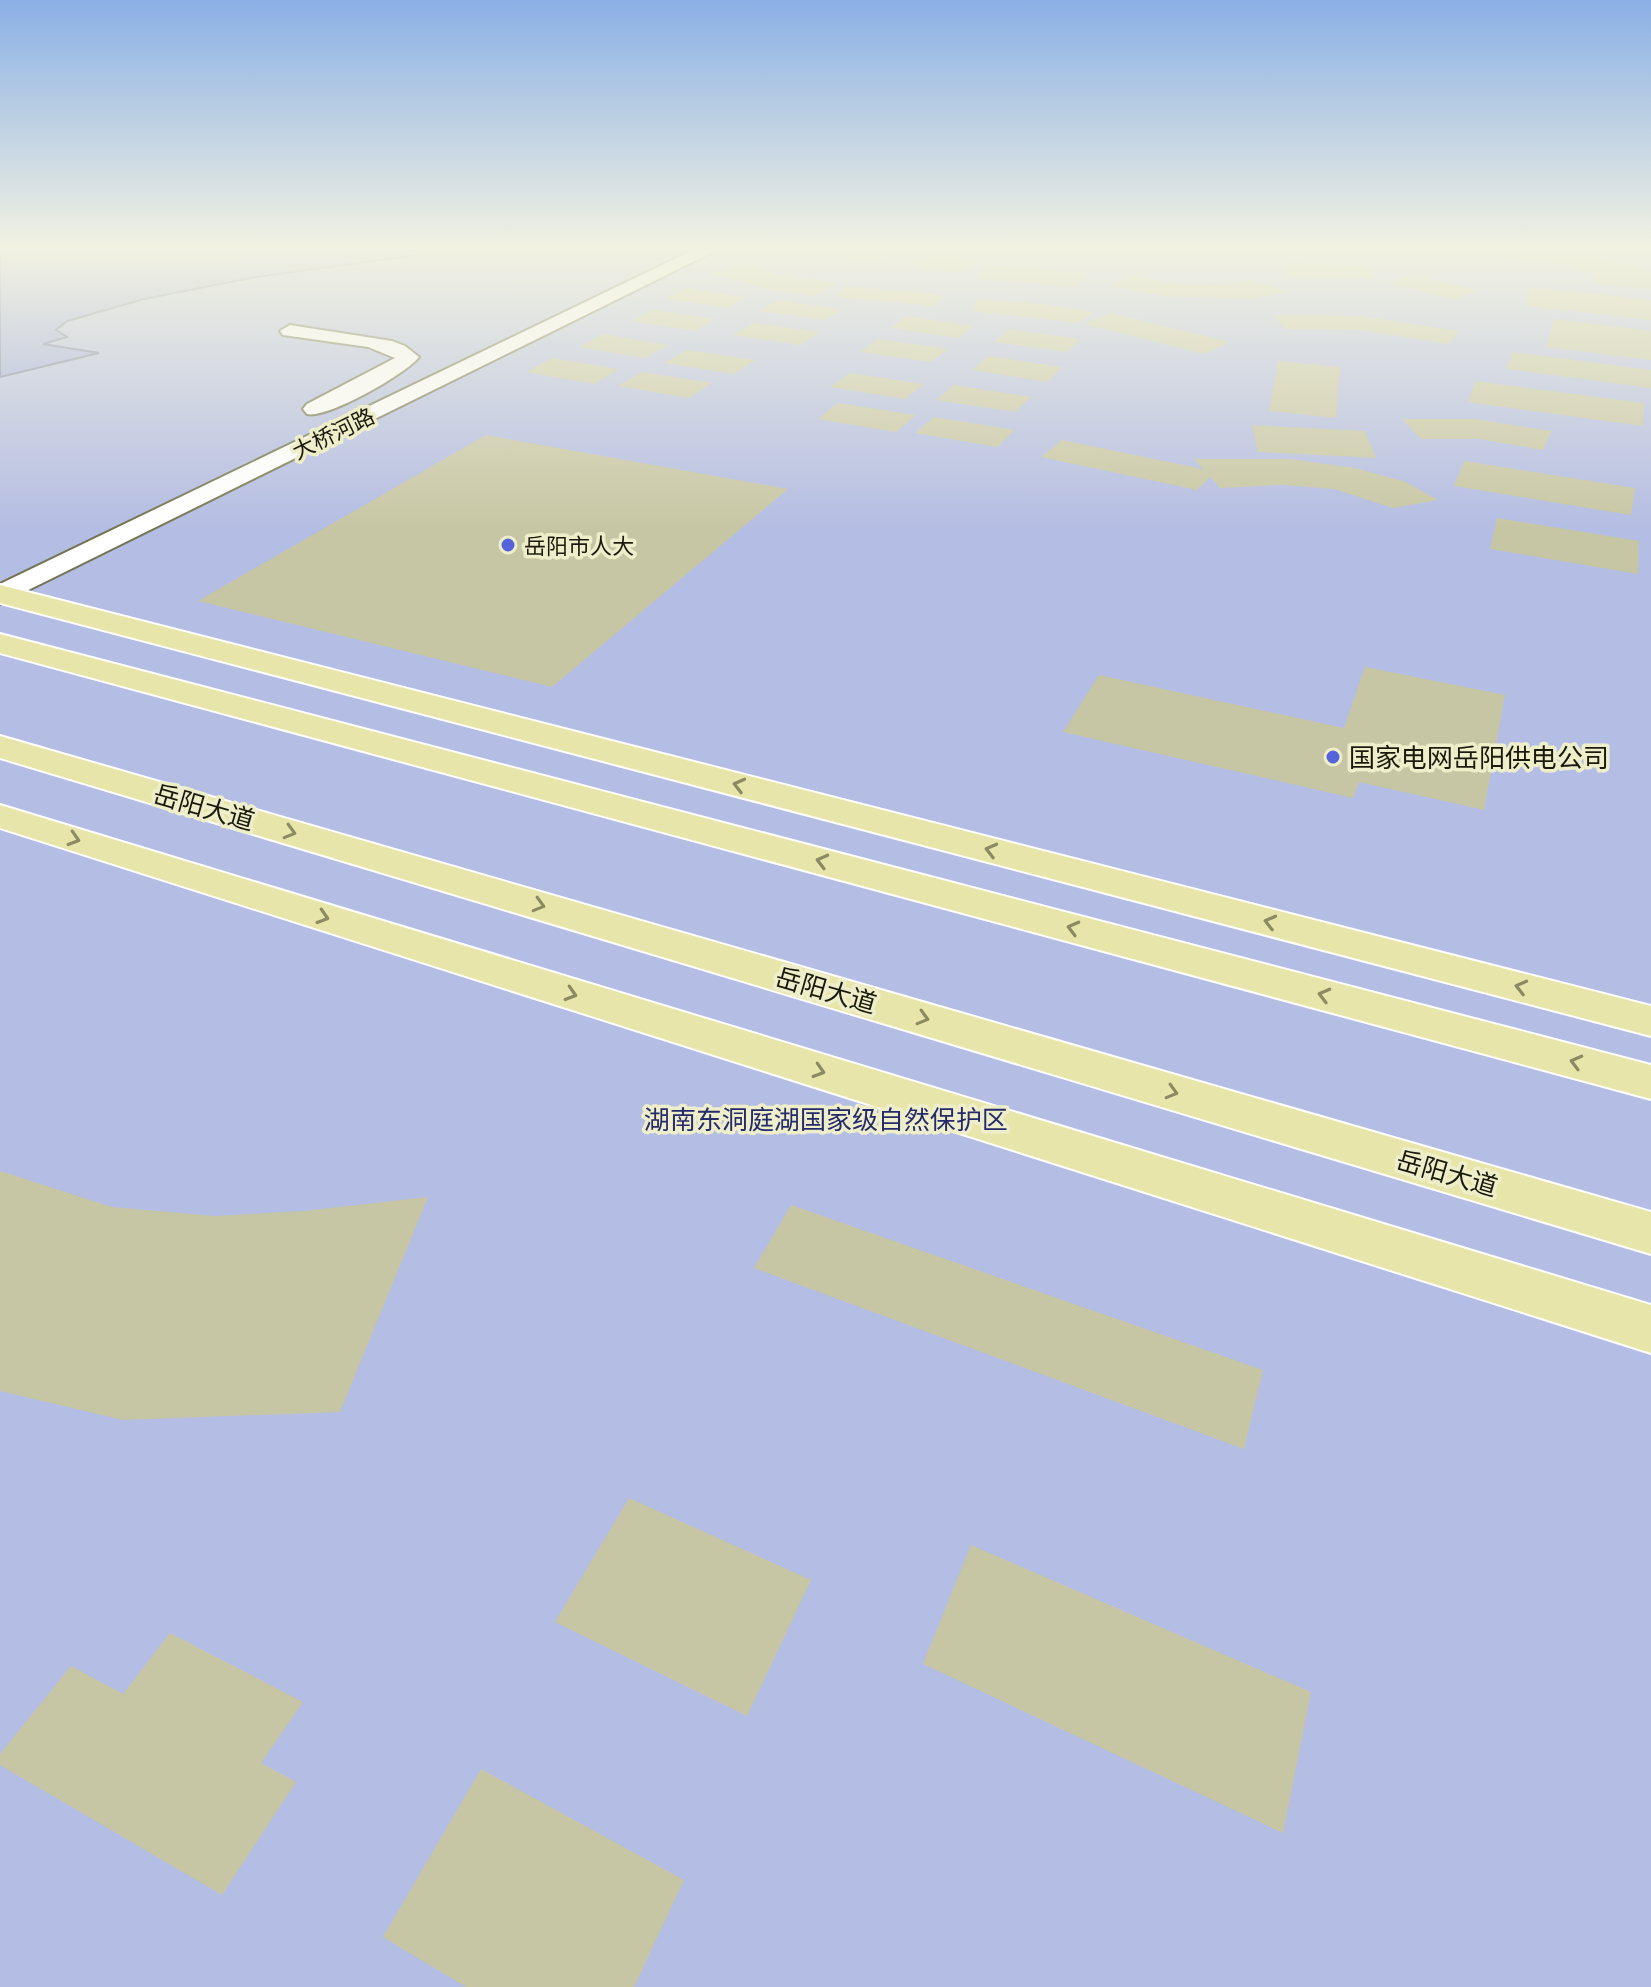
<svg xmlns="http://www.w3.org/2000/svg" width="1651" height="1987" font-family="Ubuntu,'Noto Sans SC',sans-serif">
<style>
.green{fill:#b4bde3}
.water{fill:#9da9e0;stroke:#767ea1;stroke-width:2}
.building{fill:#c7c6a4}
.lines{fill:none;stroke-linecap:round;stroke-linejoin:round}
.minor-casing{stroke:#747454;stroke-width:4}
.major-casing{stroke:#fff;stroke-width:4}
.minor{fill:#fff;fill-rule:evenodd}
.major{fill:#e7e5a9;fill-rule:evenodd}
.oneway{stroke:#8b8a63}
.poi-dot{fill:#5664db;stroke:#eeeecb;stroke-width:3}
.labels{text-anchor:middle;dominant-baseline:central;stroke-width:7;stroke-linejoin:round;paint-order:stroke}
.far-street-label{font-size:22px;fill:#1a1a0d;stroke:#eeeecb}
.far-poi-label{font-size:22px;fill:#1a1a0d;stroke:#eeeecb;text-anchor:start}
.poi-label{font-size:26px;fill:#1a1a0d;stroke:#eeeecb;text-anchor:start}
.street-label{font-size:26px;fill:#1a1a0d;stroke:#eeeecb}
.park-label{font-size:26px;fill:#242a6a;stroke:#eeeecb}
</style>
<rect width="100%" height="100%" fill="#e1e1be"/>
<!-- green -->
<path class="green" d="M0 250H1651V1987H0Z"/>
<!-- water -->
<path class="water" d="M0 250H454L256 277 144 299 67 321 56 330 67 337 43 344 99 353 0 377Z"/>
<!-- building -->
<path class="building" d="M788 250H892L898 251 875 262 831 255 784 256Z
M1182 250H1248L1251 254H1184Z
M1458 250 1575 252 1623 262 1651 272V289L1594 283 1596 273 1561 264Z
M940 254 979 263 949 273 910 264Z
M1285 263 1367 266 1374 279 1289 276Z
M747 264 775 274 837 283 814 296 771 290 713 274Z
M988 265 1086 273 1078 287 977 279Z
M1132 275 1177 284 1225 285 1251 280 1287 292 1249 299 1162 296 1110 286Z
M1413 275 1478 291 1453 299 1388 283Z
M846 286 944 295 935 306 835 297Z
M1529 287 1651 300V320L1525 306Z
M686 288 747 297 728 308 666 299Z
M978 299 1041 304 1095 312 1079 323 972 311Z
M778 300 842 309 824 320 759 311Z
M653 310 716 319 695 331 631 321Z
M1110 313 1230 342 1204 354 1084 324Z
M1275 315 1360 316 1459 331 1449 344 1360 330 1285 329Z
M906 316 974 326 959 338 890 328Z
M1554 319 1651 331V360L1546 347Z
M754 323 820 332 800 345 733 335Z
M1009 329 1080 339 1067 352 994 342Z
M603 334 668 345 645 358 579 347Z
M878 339 948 349 931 362 860 352Z
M687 350 755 360 734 374 664 363Z
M1512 352 1651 370V388L1507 369Z
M988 356 1062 367 1047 382 972 370Z
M552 358 619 369 594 384 526 372Z
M1278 361 1340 367 1336 418 1269 411Z
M642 372 712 383 689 398 618 386Z
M850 373 924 384 905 399 830 387Z
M1475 381 1644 403 1643 426 1468 402Z
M954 385 1031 397 1015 412 936 400Z
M838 403 916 415 896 432 817 419Z
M934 417 1015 430 997 447 915 433Z
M1402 419H1475L1552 431 1543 450 1479 439H1421Z
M1252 425 1365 431 1376 458 1258 452Z
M486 435 788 489 552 687 198 601Z
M1062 440 1203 469 1194 459H1290L1355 468 1406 482 1438 500 1393 508 1334 489 1283 485 1220 488 1210 477 1197 490 1041 457Z
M1464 461 1635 488 1631 515 1454 486Z
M1497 518 1639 541 1638 574 1490 549Z
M1365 667 1505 695 1484 810 1359 782 1353 798 1063 732 1099 675 1344 728Z
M0 1171 112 1207 215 1216 304 1211 428 1197 340 1412 123 1420 0 1391Z
M791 1205 1263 1370 1244 1449 754 1268Z
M629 1498 811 1580 747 1716 555 1622Z
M971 1545 1311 1692 1283 1833 923 1664Z
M170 1633 303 1702 261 1763 296 1782 222 1895 0 1765V1754L71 1666 123 1694Z
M481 1769 684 1880 634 1987H466L383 1937Z"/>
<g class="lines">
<!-- minor casing -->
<g class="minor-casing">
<path id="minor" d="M693 250H717L0 604V584Z
M290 325 392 341 405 346 419 357C406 374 327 419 307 414L303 409 307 404 395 358 368 347 283 335 280 331Z"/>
</g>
<!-- major casing -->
<g class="major-casing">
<path id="major" d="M0 585 1651 1006V1036L0 603Z
M0 634 1651 1065V1099L0 653Z
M0 736 1651 1212V1254L0 758Z
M0 805 1651 1305V1353L0 828Z"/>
</g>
<!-- minor -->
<use href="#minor" class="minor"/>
<!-- major -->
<use href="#major" class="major"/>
</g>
<!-- one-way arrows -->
<defs><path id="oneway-chevron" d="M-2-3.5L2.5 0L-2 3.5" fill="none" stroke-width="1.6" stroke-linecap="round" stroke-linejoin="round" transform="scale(2)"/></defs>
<g class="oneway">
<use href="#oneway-chevron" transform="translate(739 785) rotate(-166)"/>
<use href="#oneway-chevron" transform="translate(290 832) rotate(16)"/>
<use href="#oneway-chevron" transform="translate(74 839) rotate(17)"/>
<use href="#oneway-chevron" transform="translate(991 850) rotate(-166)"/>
<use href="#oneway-chevron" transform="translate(822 861) rotate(-165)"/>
<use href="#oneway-chevron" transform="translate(539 905) rotate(16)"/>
<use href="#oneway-chevron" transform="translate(323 917) rotate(17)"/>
<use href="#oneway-chevron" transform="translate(1270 922) rotate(-166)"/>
<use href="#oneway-chevron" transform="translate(1073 928) rotate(-165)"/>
<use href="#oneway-chevron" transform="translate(1521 987) rotate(-166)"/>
<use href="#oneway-chevron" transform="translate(571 994) rotate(17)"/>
<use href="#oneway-chevron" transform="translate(1324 995) rotate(-165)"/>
<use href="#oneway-chevron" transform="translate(923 1018) rotate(16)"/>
<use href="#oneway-chevron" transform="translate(1576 1062) rotate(-165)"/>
<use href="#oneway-chevron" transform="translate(819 1071) rotate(17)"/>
<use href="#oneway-chevron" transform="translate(1172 1092) rotate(16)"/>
</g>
<!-- sky -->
<linearGradient id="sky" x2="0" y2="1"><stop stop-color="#8ab0e5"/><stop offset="0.47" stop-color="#f2f2e2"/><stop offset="1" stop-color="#f2f2e2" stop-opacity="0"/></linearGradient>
<rect width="1651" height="529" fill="url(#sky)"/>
<!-- markers -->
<g class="poi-dot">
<circle cx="508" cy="545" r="8"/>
<circle cx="1333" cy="757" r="8"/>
</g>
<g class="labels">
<!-- far-street labels -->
<g class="far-street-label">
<text transform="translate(333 433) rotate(-26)">大桥河路</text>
</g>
<!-- far-poi labels -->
<g class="far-poi-label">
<text x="524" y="545">岳阳市人大</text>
</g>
<!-- poi labels -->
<g class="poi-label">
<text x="1349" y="757">国家电网岳阳供电公司</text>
</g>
<!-- street labels -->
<g class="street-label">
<text transform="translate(204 807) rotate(16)">岳阳大道</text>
<text transform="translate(826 990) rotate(16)">岳阳大道</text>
<text transform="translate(1447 1173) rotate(16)">岳阳大道</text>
</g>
<!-- park labels -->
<g class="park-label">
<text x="826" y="1119">湖南东洞庭湖国家级自然保护区</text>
</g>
</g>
</svg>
